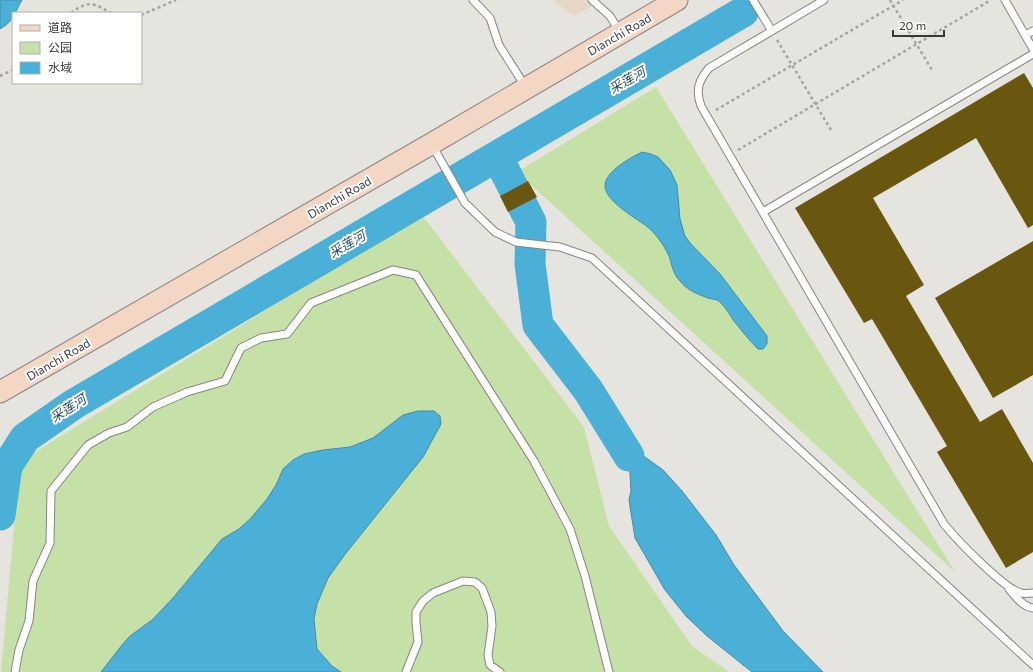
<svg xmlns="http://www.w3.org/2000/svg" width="1033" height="672" font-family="Commissioner,'Noto Sans SC',sans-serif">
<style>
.commercial{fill:#e7d7c5}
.green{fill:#c6e1a7}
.water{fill:#4ab0d8;stroke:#448ca7}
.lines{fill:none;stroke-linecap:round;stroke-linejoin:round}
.river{stroke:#4ab0d8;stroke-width:31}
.building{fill:#6a570f}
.lane-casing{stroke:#868580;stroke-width:9}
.secondary-casing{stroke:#868580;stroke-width:23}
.path{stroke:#a6a5a1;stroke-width:2.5;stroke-dasharray:3 3;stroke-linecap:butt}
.lane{stroke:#fff;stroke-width:7}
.secondary{stroke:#f4d6c4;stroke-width:21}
.labels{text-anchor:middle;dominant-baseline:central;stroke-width:4;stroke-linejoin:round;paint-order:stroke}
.street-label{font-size:12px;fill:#373735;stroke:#fff}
.water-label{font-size:13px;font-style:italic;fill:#234e60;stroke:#fff}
</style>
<rect width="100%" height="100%" fill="#e5e4df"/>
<!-- commercial -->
<path class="commercial" d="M553 0H602L574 16Z"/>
<!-- green -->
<path class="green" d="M656 87 955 572 517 172Z
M422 215 584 427 609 526 692 646 729 672H1L20 461Z"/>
<!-- water -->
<path class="water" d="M0 0H22L15 13H13C13 21 6 25 0 29Z
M642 152 651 154 658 157 670 170 677 185 680 219 685 236 690 243 720 274 767 336V344L763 349H758C749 340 742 331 734 321 729 314 724 304 717 300 714 299 711 299 708 298 697 294 687 290 680 281 673 274 672 265 669 256 664 245 655 232 645 225 634 217 604 200 605 185 606 171 630 158 642 152Z
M418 411H434L440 416 441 424 423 457 346 553 328 578 317 604 314 619 317 649 332 666 341 672H101L122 645 130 636 152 620 173 598 222 539 239 529 251 518 267 499 276 485 283 469 293 460 304 454 323 450 350 447 373 438 403 415Z
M634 449 663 470 682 491 716 535 734 565 783 631 823 672H752L707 636 686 616 665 590 635 538 629 500 631 491 629 456Z"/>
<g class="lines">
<!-- river -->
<path class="river" d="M497 156 531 222 530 264 538 325 588 390 629 456
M0 515 7 466 25 438 74 404 743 12"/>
</g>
<!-- building -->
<path class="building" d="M1024 73 1033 88V225L1028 228 976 138 873 198 924 285 906 296 980 422 1002 409 1033 463V552L1006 568 937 452 947 446 872 319 864 323 795 208Z
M528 181 537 197 508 212 500 196Z
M1033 241V375L993 398 935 298Z"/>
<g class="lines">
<!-- lane casing -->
<g class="lane-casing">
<path id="lane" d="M473 0 490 18 499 45 525 86
M592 0 610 16 619 31
M753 0 772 31
M824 0 709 68C699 80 695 90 701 106L944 524C956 539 1004 589 1021 593 1024 594 1029 593 1033 593
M1005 0 1025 35
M1033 31 1025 35 1033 49
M432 145 465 203 495 232 516 242 560 247 592 258 1033 665
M763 212 1033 54
M1009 589C1015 596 1023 607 1033 608
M15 672 19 650 29 621 33 581 50 543 51 491 88 445 109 433 127 427 153 407 187 392 225 381 241 348 261 338 287 334 311 303 393 270 416 275 534 461 570 529 585 576 609 672
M406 672 418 642 416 623V612L423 601 433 593 463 581 475 582 482 588 491 612 492 626 488 655 490 665 500 672"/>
</g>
<!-- secondary casing -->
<g class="secondary-casing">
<path id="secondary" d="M0 392 431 144 677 0"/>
</g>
<!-- path -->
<path class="path" d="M890 0 932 70
M71 13C88 0 94 3 111 13
M141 15 176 0
M777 40 831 130
M0 76 13 70
M716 110 903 0
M738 150 991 0"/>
<!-- lane -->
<use href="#lane" class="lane"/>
<!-- secondary -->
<use href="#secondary" class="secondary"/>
</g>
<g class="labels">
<!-- street labels -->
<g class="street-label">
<text transform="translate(619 34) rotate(-30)">Dianchi Road</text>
<text transform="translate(339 197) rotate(-30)">Dianchi Road</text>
<text transform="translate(58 359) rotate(-30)">Dianchi Road</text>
</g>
<!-- water labels -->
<g class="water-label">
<text transform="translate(627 80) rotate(-30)">采莲河</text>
<text transform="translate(347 244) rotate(-30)">采莲河</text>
<text transform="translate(68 408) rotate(-33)">采莲河</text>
</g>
</g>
<!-- legend -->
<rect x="12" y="12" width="130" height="72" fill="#ffffff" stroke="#afafae"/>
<rect x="20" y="25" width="20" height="6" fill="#f4d6c4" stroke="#afafae"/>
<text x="48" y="32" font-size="12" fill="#373735">道路</text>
<rect x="20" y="42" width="20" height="12" fill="#c6e1a7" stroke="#afafae"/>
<text x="48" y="52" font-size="12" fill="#373735">公园</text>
<rect x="20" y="62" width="20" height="12" fill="#4ab0d8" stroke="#afafae"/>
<text x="48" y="72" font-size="12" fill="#373735">水域</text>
<!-- scale -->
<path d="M893 30v6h51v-6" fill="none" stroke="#373735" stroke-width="2"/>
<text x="899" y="30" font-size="12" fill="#373735" stroke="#ffffff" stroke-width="3" paint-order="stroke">20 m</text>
</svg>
